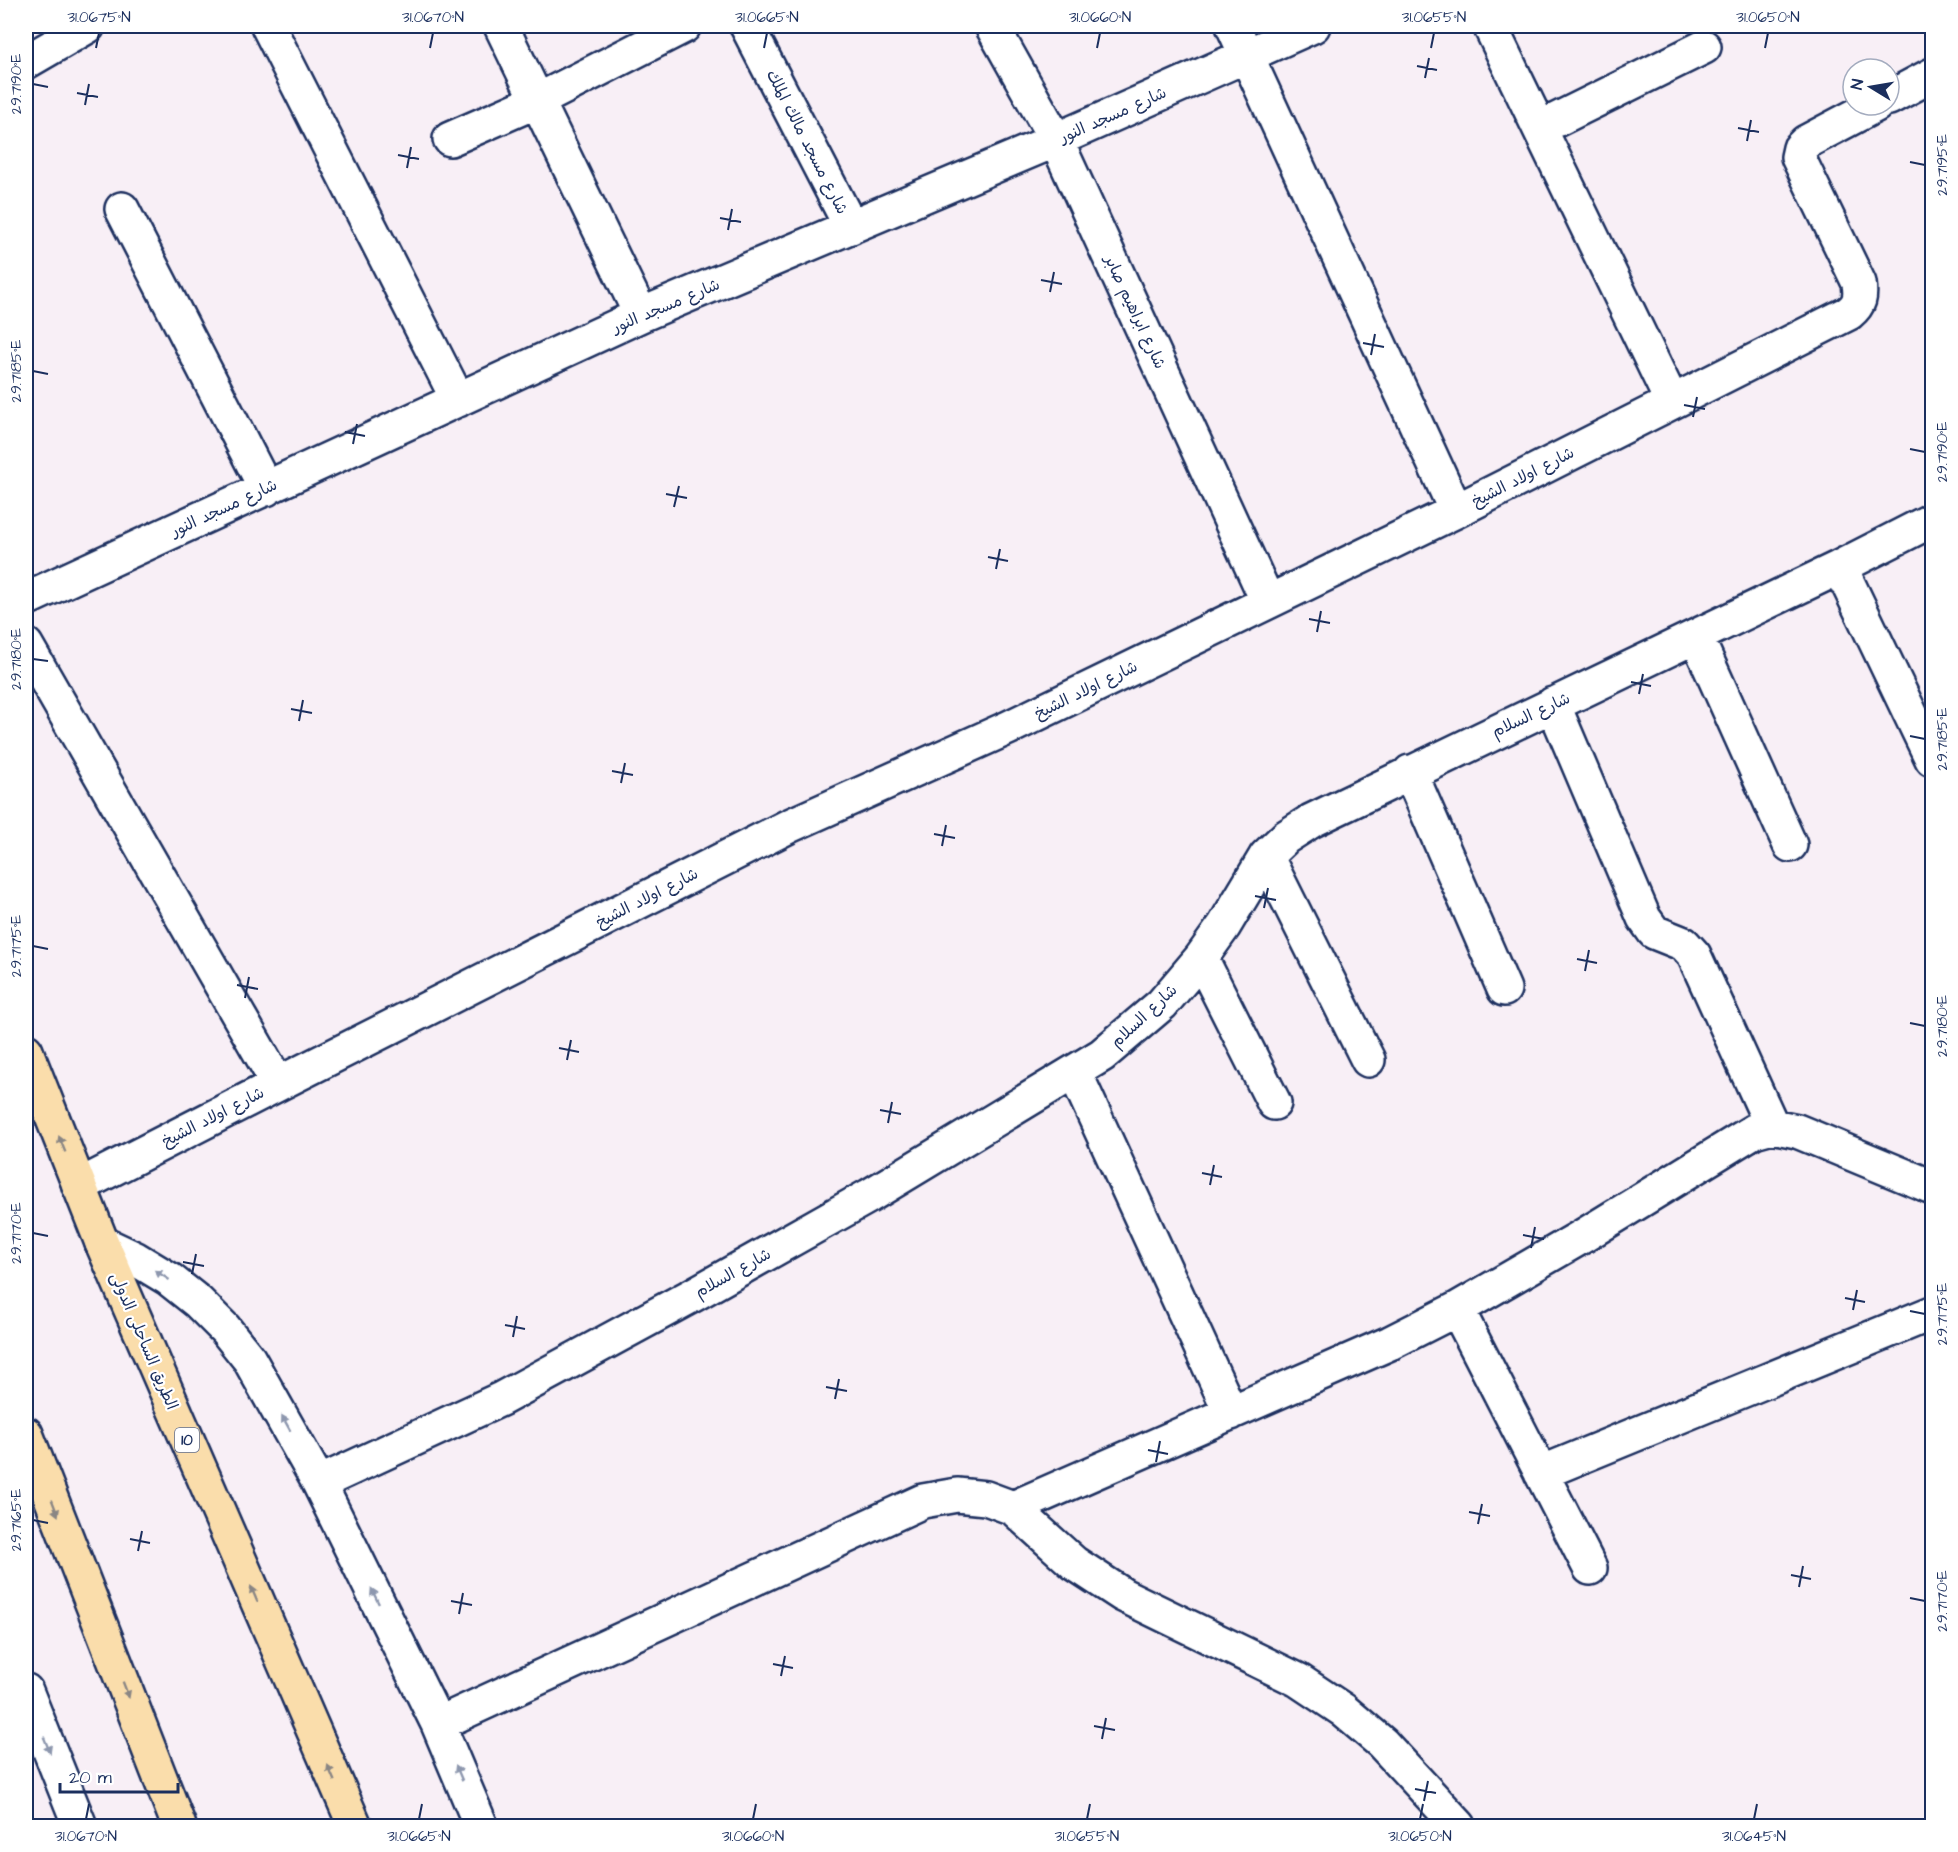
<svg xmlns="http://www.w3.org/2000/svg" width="1958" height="1852" font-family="'Architects Daughter','Playpen Sans Arabic',sans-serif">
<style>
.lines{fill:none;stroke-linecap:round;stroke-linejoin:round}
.minor-casing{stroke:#1b2f5e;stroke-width:38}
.highway-casing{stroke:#1b2f5e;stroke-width:38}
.minor{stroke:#fff;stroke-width:33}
.highway{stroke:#faddab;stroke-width:33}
.oneway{fill:#8a8684}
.oneway2{fill:#8d97ae}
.ticks{fill:none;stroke:#1b2f5e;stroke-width:2}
.labels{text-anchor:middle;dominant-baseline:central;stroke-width:4.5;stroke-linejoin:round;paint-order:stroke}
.shield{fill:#fff;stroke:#5f6d8e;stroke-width:1.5}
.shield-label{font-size:15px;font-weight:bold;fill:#1b2f5e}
.street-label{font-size:16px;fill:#1b2f5e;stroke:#fff}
.neatline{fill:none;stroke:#1b2f5e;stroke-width:2}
.ticks-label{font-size:15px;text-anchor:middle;fill:#1b2f5e}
</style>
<rect width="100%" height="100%" fill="#f8eff6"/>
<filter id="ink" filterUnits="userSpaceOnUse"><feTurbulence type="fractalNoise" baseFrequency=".0167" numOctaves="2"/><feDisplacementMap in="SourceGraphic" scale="12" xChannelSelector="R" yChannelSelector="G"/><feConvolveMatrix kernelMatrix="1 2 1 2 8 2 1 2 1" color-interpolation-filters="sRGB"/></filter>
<g filter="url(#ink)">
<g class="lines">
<!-- minor casing -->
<g class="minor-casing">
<path id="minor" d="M268 26 458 400
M501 26 641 315
M747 26 851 227
M992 26 1056 140 1268 602
M1233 26 1456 511
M1490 26 1672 402
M26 62 88 26
M1889 98 1932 75
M1540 128 1704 47
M450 139 537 101 684 26
M122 209 266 489
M1840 567 1932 759
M26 599 641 315 1056 140 1313 26
M1696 636 1790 845
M26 645 278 1084
M1553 704 1644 918 1654 932 1684 944 1694 955 1772 1126
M1410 772 1504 989
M1266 856 1368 1060
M1201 958 1274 1103
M1075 1073 1231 1413
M79 1186 278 1084 789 826 1008 728 1456 511 1849 313C1860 304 1861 297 1859 283L1798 157 1800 148 1806 142 1876 105
M102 1243 136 1259 169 1279 198 1302 225 1329 249 1359 319 1483 438 1724 481 1826
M1457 1309 1590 1568
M1541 1473 1932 1313
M319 1483 501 1399 693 1295 869 1196 1102 1055 1162 1004 1201 958 1224 926 1266 856 1286 837 1311 821 1840 567 1932 520
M1013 1508 1390 1343 1457 1309 1583 1236 1754 1131 1772 1126 1797 1131 1932 1187
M26 1691 80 1826
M438 1724 923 1501 957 1495 986 1498 1013 1508 1074 1563 1123 1595 1298 1680 1343 1710 1382 1743 1459 1826"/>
</g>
<!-- highway casing -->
<g class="highway-casing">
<path id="highway" d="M26 1051 102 1243 355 1826
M26 1434 179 1826"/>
</g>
<!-- minor -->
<use href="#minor" class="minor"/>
<!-- highway -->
<use href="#highway" class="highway"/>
</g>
<!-- one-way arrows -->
<defs><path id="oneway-solid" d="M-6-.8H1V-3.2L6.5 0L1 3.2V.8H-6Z" transform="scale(1.5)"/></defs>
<g class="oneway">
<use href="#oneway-solid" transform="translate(62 1144) rotate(-112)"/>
<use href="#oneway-solid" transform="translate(55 1508) rotate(69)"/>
<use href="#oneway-solid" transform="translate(254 1594) rotate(-113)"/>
<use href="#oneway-solid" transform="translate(126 1690) rotate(69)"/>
<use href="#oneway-solid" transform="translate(331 1773) rotate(-113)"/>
</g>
<g class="oneway2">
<use href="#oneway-solid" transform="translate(162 1275) rotate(-147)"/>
<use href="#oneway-solid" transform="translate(286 1423) rotate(-119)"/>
<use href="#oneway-solid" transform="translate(375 1596) rotate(-116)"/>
<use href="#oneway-solid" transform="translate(47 1745) rotate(68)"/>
<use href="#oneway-solid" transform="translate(459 1773) rotate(-113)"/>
</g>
</g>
<!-- ticks -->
<path class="ticks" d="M96 48 99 33M430 48 433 33M764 48 767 33M1097 48 1100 33M1431 48 1434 33M1765 48 1768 33M1417 66 1437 70M1425 78 1429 58M33 84 48 87M77 93 98 97M85 105 89 84M1738 128 1759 132M1747 141 1751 120M398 155 419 159M1910 162 1925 165M407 168 411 147M720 218 741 222M728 230 732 209M1041 280 1062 284M1050 292 1054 272M1363 343 1384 347M1371 355 1375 334M33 371 48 374M1684 405 1705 409M1693 417 1697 397M345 432 365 436M353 444 357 424M1910 449 1925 452M666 494 687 498M674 507 679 486M988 557 1008 561M996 569 1000 549M1309 619 1330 623M1317 632 1321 611M33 659 48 661M1631 682 1651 686M1639 694 1643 674M291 709 312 713M299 721 303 700M1910 736 1925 739M612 771 633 775M621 783 625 763M934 834 955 838M942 846 946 825M1255 896 1276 900M1264 908 1268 888M33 946 48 949M1577 959 1597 963M1585 971 1589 950M237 985 258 989M245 998 249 977M1910 1023 1925 1026M559 1048 579 1052M567 1060 571 1040M880 1110 901 1114M888 1123 892 1102M1202 1173 1222 1177M1210 1185 1214 1165M33 1233 48 1236M1523 1235 1544 1239M1531 1248 1535 1227M183 1262 204 1266M192 1274 196 1254M1845 1298 1865 1302M1853 1310 1857 1290M1910 1311 1925 1314M505 1325 525 1329M513 1337 517 1316M826 1387 847 1391M835 1399 839 1379M1148 1450 1168 1454M1156 1462 1160 1441M1469 1512 1490 1516M33 1520 48 1523M1478 1524 1482 1504M130 1539 150 1543M138 1551 142 1531M1791 1575 1811 1579M1799 1587 1803 1566M1910 1598 1925 1601M451 1601 472 1605M459 1614 463 1593M773 1664 793 1668M781 1676 785 1656M1094 1726 1115 1730M1102 1739 1106 1718M1415 1789 1436 1793M1424 1801 1428 1781M86 1819 89 1804M419 1819 422 1804M753 1819 756 1804M1087 1819 1090 1804M1420 1819 1423 1804M1754 1819 1757 1804"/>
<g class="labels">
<!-- shield labels -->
<rect class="shield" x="175" y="1428" width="24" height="24" rx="4.5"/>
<g class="shield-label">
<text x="187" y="1440">10</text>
</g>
<!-- street labels -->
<g class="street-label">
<text transform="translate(1113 115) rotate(-24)">شارع مسجد النور</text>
<text transform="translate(807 142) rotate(63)">شارع مسجد مالك الملك</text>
<text transform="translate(666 306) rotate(-23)">شارع مسجد النور</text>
<text transform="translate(1135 312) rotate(65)">شارع ابراهيم صابر</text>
<text transform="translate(1523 477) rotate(-27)">شارع اولاد الشيخ</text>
<text transform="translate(224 508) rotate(-25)">شارع مسجد النور</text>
<text transform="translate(1086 690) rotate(-26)">شارع اولاد الشيخ</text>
<text transform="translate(1531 715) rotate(-25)">شارع السلام</text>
<text transform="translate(647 898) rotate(-27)">شارع اولاد الشيخ</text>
<text transform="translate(1144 1016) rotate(-43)">شارع السلام</text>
<text transform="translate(213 1117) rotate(-27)">شارع اولاد الشيخ</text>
<text transform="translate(733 1273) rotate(-29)">شارع السلام</text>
<text transform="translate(144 1341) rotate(67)">الطريق الساحلى الدولى</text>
</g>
</g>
<!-- margin -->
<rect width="1958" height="1852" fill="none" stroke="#fff" stroke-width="66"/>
<!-- north arrow -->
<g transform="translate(1871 87) rotate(281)"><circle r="28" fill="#ffffff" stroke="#a4acbf" stroke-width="1.5"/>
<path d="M0-4.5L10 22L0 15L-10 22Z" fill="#1b2f5e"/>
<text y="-9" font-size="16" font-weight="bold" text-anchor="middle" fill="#1b2f5e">N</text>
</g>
<!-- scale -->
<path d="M60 1783v9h118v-9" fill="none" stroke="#1b2f5e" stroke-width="3"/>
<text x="69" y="1783" font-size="18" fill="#1b2f5e" stroke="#ffffff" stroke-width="4.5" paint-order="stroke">20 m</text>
<rect x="33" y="33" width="1892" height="1786" class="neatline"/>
<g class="ticks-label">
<text x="99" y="22">31.0675°N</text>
<text x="433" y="22">31.0670°N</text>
<text x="767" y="22">31.0665°N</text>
<text x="1100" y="22">31.0660°N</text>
<text x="1434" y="22">31.0655°N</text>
<text x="1768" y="22">31.0650°N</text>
<text transform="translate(16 84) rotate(-90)" y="5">29.7190°E</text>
<text transform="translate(1942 165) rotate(-90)" y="5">29.7195°E</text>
<text transform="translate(16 371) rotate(-90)" y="5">29.7185°E</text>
<text transform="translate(1942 452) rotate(-90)" y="5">29.7190°E</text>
<text transform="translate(16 659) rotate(-90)" y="5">29.7180°E</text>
<text transform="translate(1942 739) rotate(-90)" y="5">29.7185°E</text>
<text transform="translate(16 946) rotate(-90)" y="5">29.7175°E</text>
<text transform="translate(1942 1026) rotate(-90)" y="5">29.7180°E</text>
<text transform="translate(16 1233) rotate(-90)" y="5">29.7170°E</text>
<text transform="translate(1942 1314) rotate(-90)" y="5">29.7175°E</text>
<text transform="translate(16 1520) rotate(-90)" y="5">29.7165°E</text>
<text transform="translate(1942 1601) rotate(-90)" y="5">29.7170°E</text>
<text x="86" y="1841">31.0670°N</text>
<text x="419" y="1841">31.0665°N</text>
<text x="753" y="1841">31.0660°N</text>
<text x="1087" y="1841">31.0655°N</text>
<text x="1420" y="1841">31.0650°N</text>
<text x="1754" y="1841">31.0645°N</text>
</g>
</svg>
